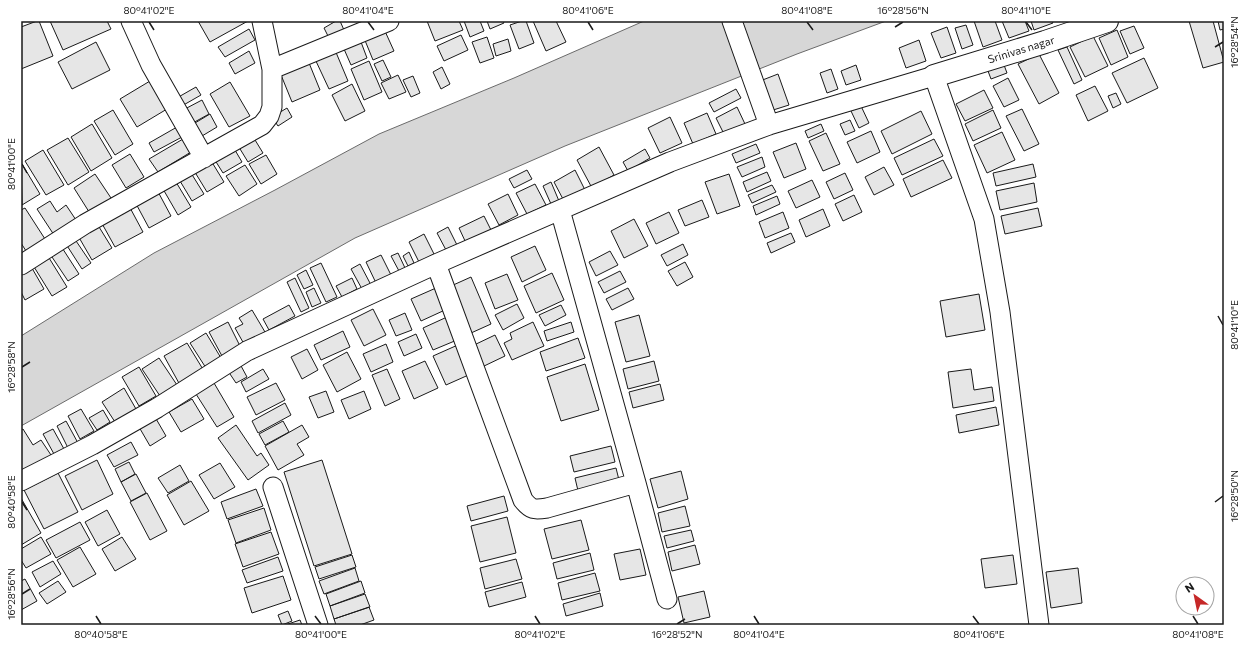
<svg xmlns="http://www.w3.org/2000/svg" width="1245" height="646" font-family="Commissioner,sans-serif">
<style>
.water{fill:#d7d7d7;stroke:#6a6a6a}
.building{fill:#e6e6e6;stroke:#1a1a1a}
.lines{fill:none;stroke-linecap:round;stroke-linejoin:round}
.minor-casing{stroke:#1a1a1a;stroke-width:21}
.tertiary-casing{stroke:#1a1a1a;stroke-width:24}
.minor{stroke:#fff;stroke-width:19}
.tertiary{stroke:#fff;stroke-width:22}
.ticks{fill:none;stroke:#1a1a1a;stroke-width:1.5}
.labels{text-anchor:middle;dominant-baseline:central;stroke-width:3;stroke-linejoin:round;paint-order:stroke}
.street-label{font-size:11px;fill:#1a1a1a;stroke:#fff}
.neatline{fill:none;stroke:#1a1a1a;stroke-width:1.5}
.ticks-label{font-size:10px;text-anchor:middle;fill:#1a1a1a}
</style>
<rect width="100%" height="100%" fill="#fff"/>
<!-- water -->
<path class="water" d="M644 21H886L797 54 565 146 355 238 21 426V336L154 253 275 190 379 134 514 78Z"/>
<!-- building -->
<path class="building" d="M37 21H39L53 56 21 69V27Z
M50 21H107L111 29 63 50Z
M198 21H248L210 42Z
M336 21H340L344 30 329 38 324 28Z
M427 21H459L463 30 435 41Z
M464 21H480L484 31 470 37Z
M487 21H503L504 23 490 29Z
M522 21H526L534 43 519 49 510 25Z
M533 21H556L566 42 546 51Z
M974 21H995L1002 40 983 47Z
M1002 21H1025L1029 31 1009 38Z
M1031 21H1052L1053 23 1034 30Z
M1189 21H1213L1224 62 1203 68Z
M1218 21H1224V29L1220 30Z
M966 25 973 45 962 49 955 28Z
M1134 26 1144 48 1130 54 1120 31Z
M947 27 956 53 941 58 931 33Z
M249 29 255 40 225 57 218 47Z
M384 29 394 51 373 60 364 38Z
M1117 30 1128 57 1111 65 1099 38Z
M461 35 468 50 444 61 437 46Z
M1093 36 1108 66 1085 77 1070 47Z
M487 37 494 58 480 63 472 42Z
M508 39 511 51 496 56 493 44Z
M919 40 926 61 906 68 899 48Z
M96 42 110 70 72 89 58 62Z
M361 42 367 58 351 65 344 49Z
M1067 47 1082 80 1074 84 1058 50Z
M335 50 348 81 329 89 315 59Z
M249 51 255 63 235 74 229 63Z
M1039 54 1059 93 1039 104 1018 64Z
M307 58 320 90 292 102 279 70Z
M1144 58 1158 88 1127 103 1112 73Z
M383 60 391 77 382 81 374 64Z
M369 61 382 92 364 100 351 69Z
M856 65 861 80 846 85 841 71Z
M1004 65 1007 73 991 79 988 71Z
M442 67 450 84 441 89 433 72Z
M831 69 838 89 827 93 820 73Z
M778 74 789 105 770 111 760 81Z
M398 75 406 92 389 99 381 83Z
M413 76 420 93 411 97 403 80Z
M1008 78 1019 100 1004 107 993 86Z
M150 81 167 109 137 127 120 99Z
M230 82 250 116 229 127 210 94Z
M352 84 365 111 345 121 332 95Z
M1095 86 1108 111 1088 121 1076 95Z
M196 87 201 95 180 107 175 99Z
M736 89 741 98 714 112 709 103Z
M984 90 993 108 965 121 956 104Z
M1116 93 1121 104 1113 108 1108 96Z
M202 100 209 114 191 124 183 110Z
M861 106 869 123 859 128 851 111Z
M737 107 745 124 724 134 716 118Z
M287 108 292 117 278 126 272 117Z
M1022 109 1039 144 1024 151 1006 116Z
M113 110 133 144 115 155 94 121Z
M993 110 1001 128 973 141 965 124Z
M921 111 932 134 892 154 881 131Z
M707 113 716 134 693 144 684 123Z
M210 114 217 127 197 139 190 126Z
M670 117 682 143 660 153 648 128Z
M850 120 855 131 845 135 840 124Z
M92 124 112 158 91 171 71 137Z
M821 124 824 131 808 138 805 131Z
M177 127 182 137 154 152 149 143Z
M871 131 880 152 857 163 847 142Z
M1002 132 1015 160 987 173 974 145Z
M826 133 840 164 823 171 809 141Z
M252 135 263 153 248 162 237 144Z
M68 138 89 172 68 185 47 150Z
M183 139 191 152 158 172 149 159Z
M934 139 943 156 902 175 894 158Z
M796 143 806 169 784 178 773 152Z
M756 144 760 153 736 163 732 154Z
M232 145 242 162 223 173 213 157Z
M599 147 614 175 592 188 577 160Z
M645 149 650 158 628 171 623 162Z
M43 150 64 185 46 195 25 161Z
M130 154 144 177 126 188 112 165Z
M266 155 277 174 261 184 249 164Z
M762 157 765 167 742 177 737 167Z
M210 159 224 182 207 192 193 169Z
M943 160 952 178 911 197 903 179Z
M22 164 40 194 22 205 21 165Z
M1033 164 1036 177 996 186 993 173Z
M245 165 257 184 239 196 226 176Z
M884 167 894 185 874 195 865 177Z
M527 170 532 179 514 188 509 179Z
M575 170 585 190 564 201 554 182Z
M767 172 771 181 747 192 743 182Z
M191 173 204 194 192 201 180 181Z
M845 173 853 190 834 199 826 182Z
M95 174 113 201 91 215 74 188Z
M729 174 740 206 717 214 705 182Z
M812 180 820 197 796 208 788 191Z
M176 182 191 207 178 215 163 189Z
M551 182 559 201 551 204 543 186Z
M1034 183 1037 202 1000 210 996 191Z
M535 184 546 205 527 214 516 193Z
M772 185 776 192 752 203 748 195Z
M156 188 171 216 149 228 134 200Z
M508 194 518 215 499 225 488 204Z
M854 195 862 212 843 221 835 204Z
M777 196 780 204 756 215 753 206Z
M702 200 709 217 685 226 678 210Z
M50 201 57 212 66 205 76 220 54 235 37 209Z
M128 204 143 232 115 247 100 220Z
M25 208 45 239 26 251 21 243V210Z
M1038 208 1042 226 1005 234 1001 216Z
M823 209 830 226 806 237 799 220Z
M669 212 679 233 656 244 646 223Z
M783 212 789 228 765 238 759 222Z
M484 216 491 230 466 243 459 228Z
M634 219 648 246 624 258 611 231Z
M96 222 112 248 92 260 77 234Z
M448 227 457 245 446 250 437 233Z
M791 233 795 242 771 253 767 243Z
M424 234 434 254 419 262 409 242Z
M72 235 91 263 82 269 64 241Z
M59 243 79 274 68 281 48 251Z
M683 244 688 255 667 266 661 255Z
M535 246 546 270 522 282 511 257Z
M610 251 618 265 596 276 589 262Z
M409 252 414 263 408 266 403 256Z
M46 253 67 287 52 296 31 262Z
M398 253 405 268 399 271 391 256Z
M381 255 391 275 376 283 366 262Z
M685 262 693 277 677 286 668 271Z
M29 263 44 289 25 300 21 292V268Z
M321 263 337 297 326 302 310 268Z
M360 264 371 285 362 289 351 269Z
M306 270 313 285 304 289 297 275Z
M620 271 626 282 604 293 598 282Z
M552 273 564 300 536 313 524 286Z
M507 274 518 300 495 309 485 283Z
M471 277 491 324 471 333 451 286Z
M295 278 309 308 301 312 287 282Z
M352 278 357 289 342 297 336 286Z
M314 288 321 303 312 307 306 292Z
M436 288 445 310 421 321 411 299Z
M628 288 634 299 612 310 606 299Z
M979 294 985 330 946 337 940 301Z
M517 304 524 318 503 330 495 315Z
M289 305 295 316 269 330 263 319Z
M561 305 566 315 545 326 539 315Z
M373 309 386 335 364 346 351 320Z
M252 310 265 332 244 344 235 328 243 324 239 318Z
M405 313 412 330 396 336 389 320Z
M639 315 650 356 626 362 615 322Z
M447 317 457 340 433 350 423 328Z
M228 322 240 346 222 356 209 332Z
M533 322 544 346 512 360 504 343 512 339 510 333Z
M571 322 574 332 547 341 544 331Z
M343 331 350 347 321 360 314 345Z
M206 333 221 358 206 368 190 343Z
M416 334 422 348 404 356 398 342Z
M495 335 505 356 482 367 472 346Z
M578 338 585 358 546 371 540 352Z
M187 343 204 371 180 385 164 356Z
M386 344 393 362 371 372 363 354Z
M460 344 473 373 446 385 433 356Z
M307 349 318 370 302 379 291 357Z
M347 352 361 379 337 392 323 365Z
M159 358 177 385 160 396 142 369Z
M425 361 438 388 414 399 402 371Z
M654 361 659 381 628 389 623 369Z
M240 364 247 377 236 383 228 371Z
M585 364 599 410 561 421 547 377Z
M139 367 156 396 139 406 122 377Z
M263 369 269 379 246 392 241 382Z
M387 369 400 399 385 406 372 375Z
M971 369 974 390 992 387 994 401 953 408 948 372Z
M214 383 234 417 217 427 196 394Z
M276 383 285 400 256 415 247 397Z
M660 384 664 400 633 408 629 392Z
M124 388 136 409 115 422 102 402Z
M326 391 334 412 318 418 309 397Z
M364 391 371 409 349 419 341 400Z
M192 399 204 419 181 432 169 412Z
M285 403 291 415 258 433 252 421Z
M996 407 999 425 959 433 956 415Z
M81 409 94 431 80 439 68 416Z
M103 410 110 422 97 430 89 418Z
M155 417 166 436 150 446 139 427Z
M66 421 78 443 68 448 57 426Z
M283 421 289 432 265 445 259 434Z
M236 425 257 456 261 453 269 465 248 480 218 438Z
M302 425 309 437 297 444 304 455 278 470 265 446Z
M23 429 33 445 41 440 51 455 21 473V430Z
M53 429 64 449 54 454 43 434Z
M131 442 138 455 114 467 107 455Z
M611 446 615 462 574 472 570 456Z
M97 460 113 494 82 510 65 476Z
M322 460 352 554 314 566 284 472Z
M129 462 135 474 121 482 115 469Z
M220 463 235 487 214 499 199 475Z
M180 465 189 481 168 493 158 478Z
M616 468 620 484 579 495 575 478Z
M681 471 688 499 658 508 650 479Z
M58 473 78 512 44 529 24 490Z
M136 474 146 493 131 501 121 482Z
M191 481 209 511 184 525 167 495Z
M256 489 263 506 227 519 221 502Z
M147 493 167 531 150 540 130 502Z
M504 496 508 511 471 521 467 506Z
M21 498 41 533 21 545Z
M685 506 690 526 662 532 658 513Z
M264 508 271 530 236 543 228 520Z
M107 510 120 534 98 546 85 522Z
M507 517 516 553 480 562 471 526Z
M581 520 589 550 552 559 544 529Z
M80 522 90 540 56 558 46 540Z
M691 530 694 541 667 548 664 536Z
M271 532 279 554 243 567 235 544Z
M41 537 51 554 26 568 21 560V549Z
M122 537 136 559 115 571 102 549Z
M695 545 700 564 672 571 668 552Z
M80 547 96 574 73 587 57 560Z
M640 549 646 575 620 580 614 554Z
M590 553 594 570 557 579 553 563Z
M352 555 356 567 319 579 315 567Z
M1013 555 1017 584 985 588 981 559Z
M278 557 283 571 247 583 242 570Z
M516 559 522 579 485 589 480 568Z
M53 561 61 574 40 587 32 572Z
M355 568 359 581 324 594 319 581Z
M1078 568 1082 603 1051 608 1046 572Z
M595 573 600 591 562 600 558 583Z
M283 576 291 600 252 613 244 588Z
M25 579 37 601 21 610V581Z
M58 581 66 592 47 604 39 593Z
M361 581 365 593 330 606 326 594Z
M522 582 526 597 489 607 485 592Z
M704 591 710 617 684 623 678 597Z
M600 593 603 606 566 616 563 604Z
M365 594 370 607 334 619 330 606Z
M369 607 374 620 360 625H336L334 619Z
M288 611 292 621 282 625 278 615Z
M300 620 302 625H285Z"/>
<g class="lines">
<!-- minor casing -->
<g class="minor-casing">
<path id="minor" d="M131 21 151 65 204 158
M732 21 769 125
M272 69 389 21
M560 210 636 483 667 599
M436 264 523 500C531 510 534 510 547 508L636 483
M21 265 85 224 262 125 269 116 272 107V69L262 21
M21 481 92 445 157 408 247 351 436 264 670 162 769 125 934 76 984 219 1000 312 1039 625
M273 487 318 625"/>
</g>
<!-- tertiary casing -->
<g class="tertiary-casing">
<path id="tertiary" d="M934 76 1045 42 1107 21"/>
</g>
<!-- minor -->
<use href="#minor" class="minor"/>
<!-- tertiary -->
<use href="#tertiary" class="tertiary"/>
</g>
<!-- ticks -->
<path class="ticks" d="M149 22 154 30M368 22 374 30M588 22 593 30M807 22 813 30M1026 22 1032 30M895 27 903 22M1215 47 1223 42M22 164 27 173M1218 316 1223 325M22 367 30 362M22 502 27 510M1215 502 1223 496M22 594 30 589M96 616 101 624M315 616 321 624M535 616 540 624M754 616 759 624M973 616 979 624M1193 616 1198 624M677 624 685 619"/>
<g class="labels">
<!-- street labels -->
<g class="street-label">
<text transform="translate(1021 49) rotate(-17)">Srinivas nagar</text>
</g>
</g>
<!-- border -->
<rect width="1245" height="646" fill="none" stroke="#ffffff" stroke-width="44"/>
<!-- north arrow -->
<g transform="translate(1195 596) rotate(327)"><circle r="19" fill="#ffffff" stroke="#a3a3a3"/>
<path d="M0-3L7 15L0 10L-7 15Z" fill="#c62828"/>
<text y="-6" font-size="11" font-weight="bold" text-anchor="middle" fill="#1a1a1a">N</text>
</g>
<rect x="22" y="22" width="1201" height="602" class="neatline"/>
<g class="ticks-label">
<text x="149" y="14">80°41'02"E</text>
<text x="368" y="14">80°41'04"E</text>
<text x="588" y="14">80°41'06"E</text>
<text x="807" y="14">80°41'08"E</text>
<text x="903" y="14">16°28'56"N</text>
<text x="1026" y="14">80°41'10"E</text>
<text transform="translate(1234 42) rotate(-90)" y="4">16°28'54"N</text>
<text transform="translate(11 164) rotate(-90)" y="4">80°41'00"E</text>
<text transform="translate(1234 325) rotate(-90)" y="4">80°41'10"E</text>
<text transform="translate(11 367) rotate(-90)" y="4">16°28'58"N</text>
<text transform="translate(1234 496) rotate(-90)" y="4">16°28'50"N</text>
<text transform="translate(11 502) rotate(-90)" y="4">80°40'58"E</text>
<text transform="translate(11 594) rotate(-90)" y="4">16°28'56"N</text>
<text x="101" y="638">80°40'58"E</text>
<text x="321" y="638">80°41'00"E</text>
<text x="540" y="638">80°41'02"E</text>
<text x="677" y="638">16°28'52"N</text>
<text x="759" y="638">80°41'04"E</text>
<text x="979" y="638">80°41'06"E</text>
<text x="1198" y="638">80°41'08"E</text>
</g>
</svg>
